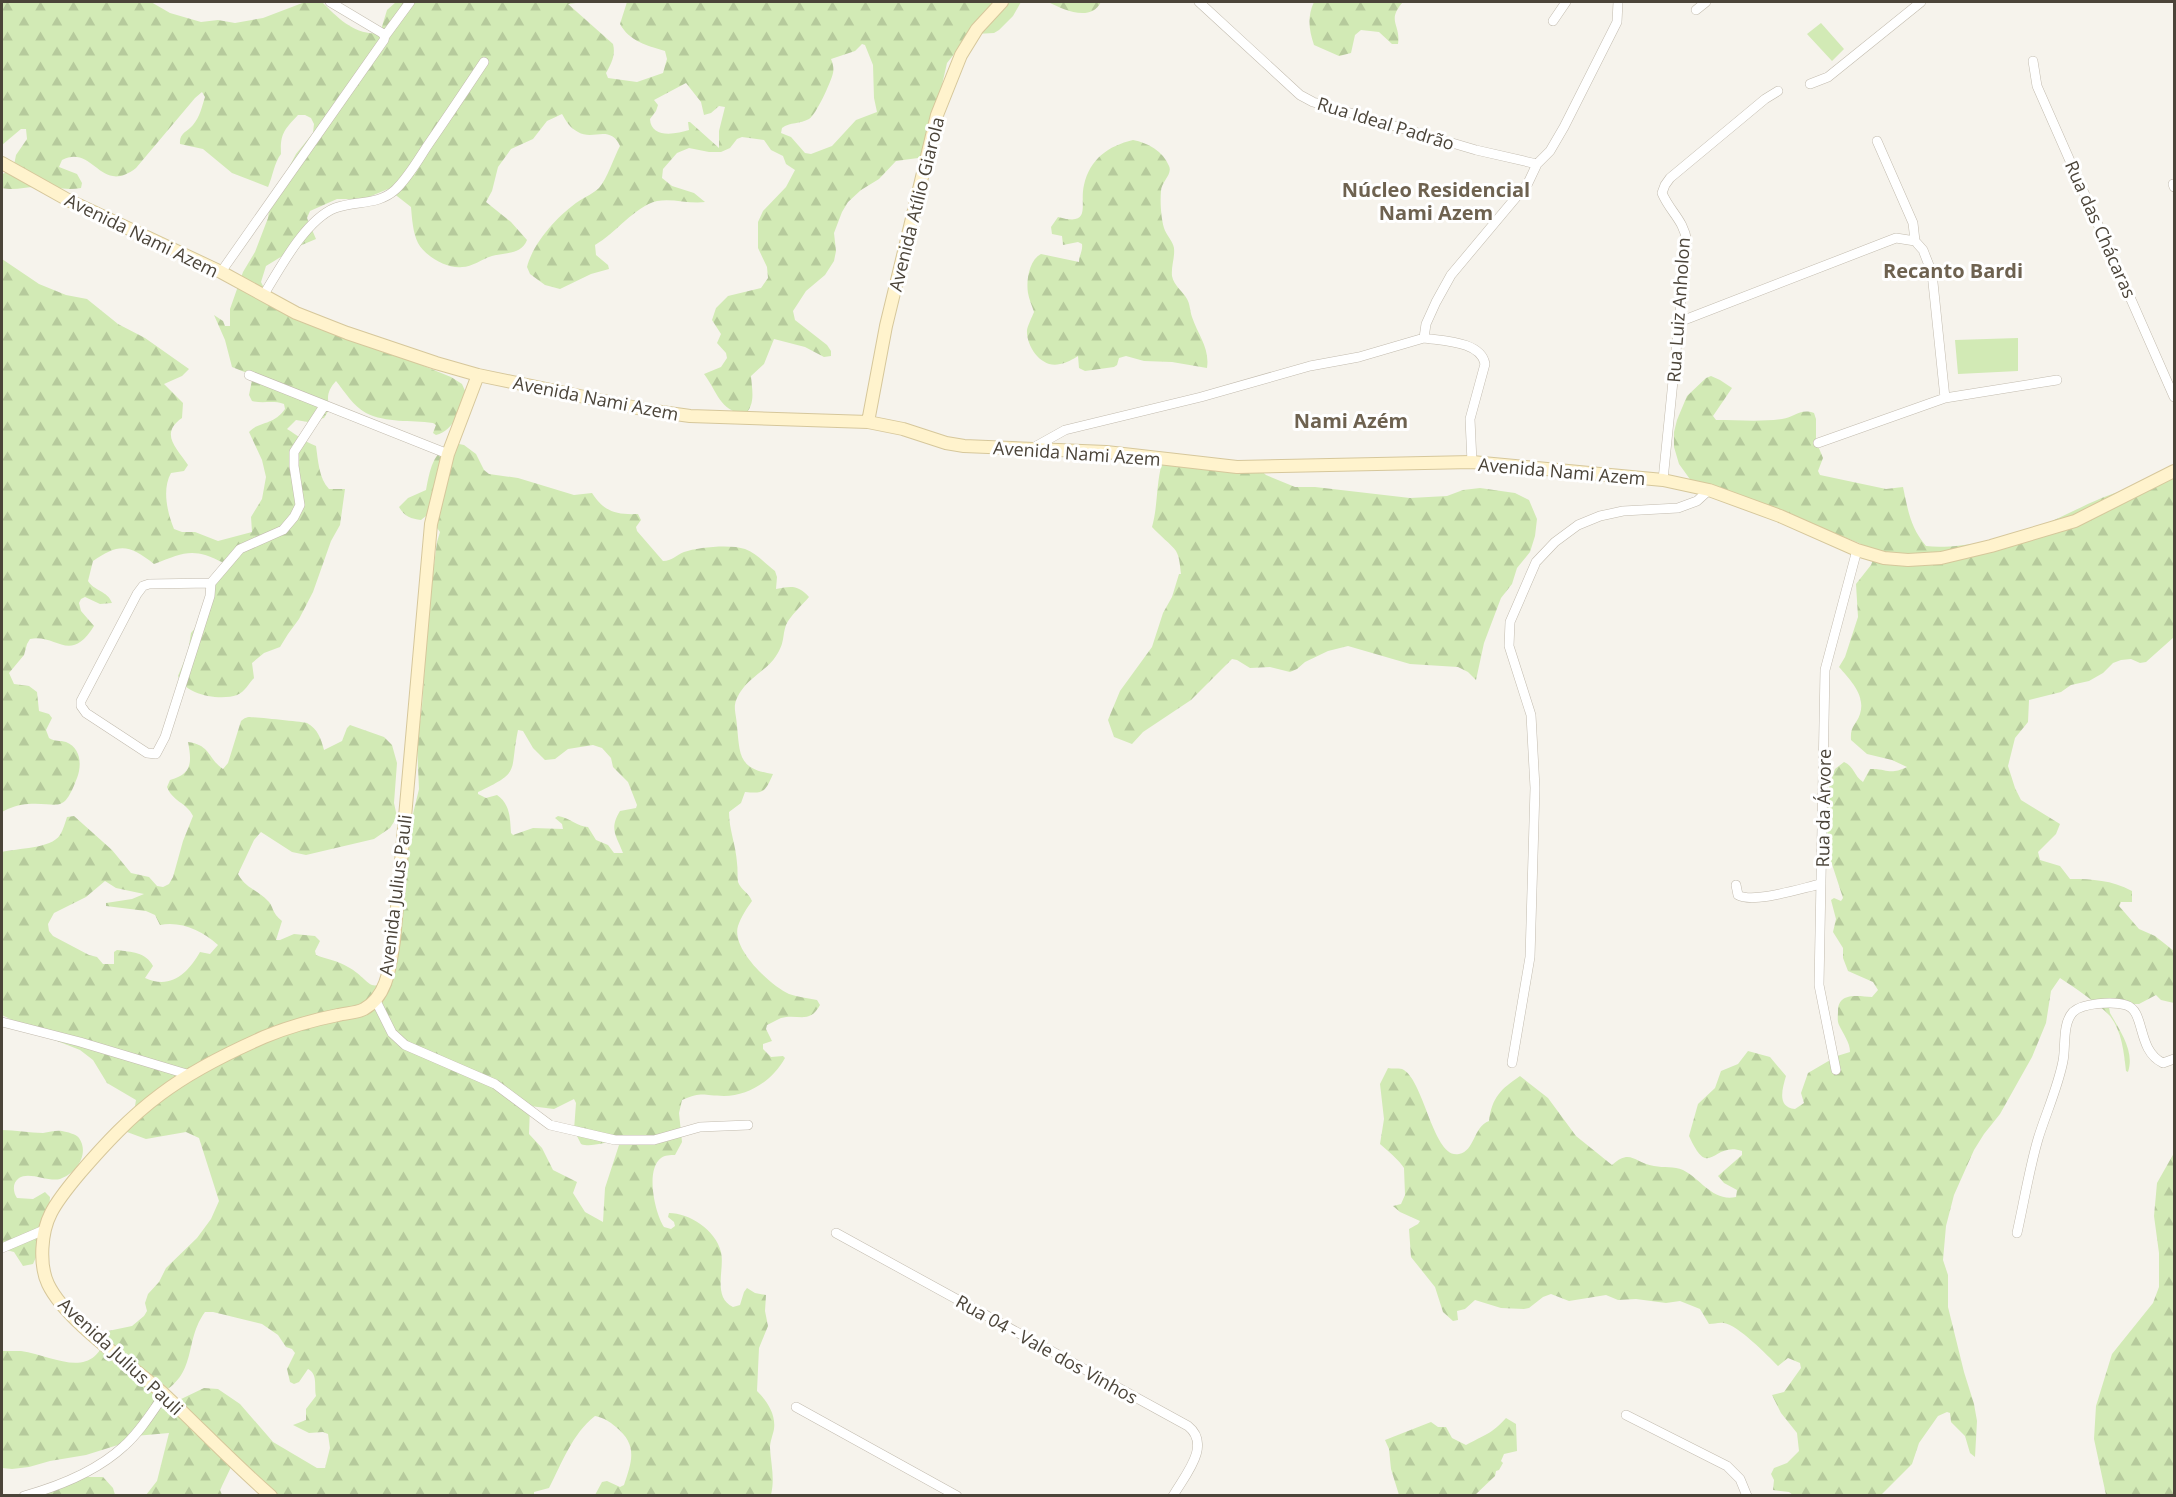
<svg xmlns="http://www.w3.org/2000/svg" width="2176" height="1497" font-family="'Open Sans',sans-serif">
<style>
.forest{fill:url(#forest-firs);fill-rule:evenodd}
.park{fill:#d2eab5}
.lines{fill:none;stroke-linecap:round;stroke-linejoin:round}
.street-casing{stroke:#c2bbae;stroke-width:10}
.secondary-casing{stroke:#d6c79b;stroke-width:14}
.street{stroke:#fff;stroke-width:9}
.secondary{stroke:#fff3cd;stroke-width:12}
.labels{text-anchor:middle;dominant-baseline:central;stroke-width:6;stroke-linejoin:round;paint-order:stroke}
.street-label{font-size:18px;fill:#4b4439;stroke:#fff}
.neighbourhood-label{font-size:20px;font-weight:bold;fill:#6e6250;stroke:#fff}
</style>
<defs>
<pattern id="forest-firs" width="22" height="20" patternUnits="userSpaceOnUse" patternTransform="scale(1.5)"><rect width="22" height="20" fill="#d2eab5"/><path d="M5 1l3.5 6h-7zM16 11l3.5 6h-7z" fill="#b6ca9c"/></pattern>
</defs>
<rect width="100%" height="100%" fill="#f6f3ec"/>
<!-- forest -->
<path class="forest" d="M2 2H151L170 13 201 22 218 20 235 23 263 18 305 2H322C338 18 355 36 380 33L387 10 396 2H584L568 4 613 44C616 55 611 64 606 73L608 78 637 82 663 73 667 59 665 51C648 46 629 41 620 24L627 2H1021L1013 16 999 30 994 33 976 34 963 43 947 63 927 150 918 158 896 161 879 179 861 190 848 202 842 212 834 233 836 251 834 261 825 275 806 291 793 311 795 320 827 345 831 351V356L824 357 805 347 774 339 764 364 751 376C752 390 756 405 744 415 719 409 718 393 704 374L721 367 727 358 726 353 717 343 721 334 712 320 716 308 728 296 761 288 768 278 767 267 758 248V222L763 211 786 187 795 170 786 164 783 156 771 150 764 140 742 137 737 139 730 148 721 152H709L689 148 677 153 663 169 662 178 672 186 694 193 705 202C689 204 672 198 657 201 634 207 616 233 595 245L596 255 608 265 609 269 591 274 560 289 545 285 530 274 527 267C533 243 558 215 579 201 585 197 594 193 599 188 607 179 614 157 620 146 610 124 593 141 578 132 570 128 566 121 562 114L547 121 533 139 511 149 498 167 492 191 486 202 511 222 527 240C521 255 506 252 492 256 482 259 472 267 462 267 447 269 425 256 418 243 413 233 412 219 411 207L388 189 364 199H337L310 211 307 218 316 239 297 247 266 266 261 282 269 298 377 347 451 377 462 384 466 393C459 410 455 430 436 435L433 433 436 425 433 423C411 420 386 423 366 413 353 406 345 392 336 381 328 390 326 397 330 408L324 418 308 422 296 420 287 429C297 435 305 442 316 446 318 460 319 479 329 489H345L340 525 331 541 313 592 299 619 288 634 280 647 264 653 252 663 254 678C249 683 245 692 237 695 220 701 184 695 178 676L188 652 191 633 210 610 217 577 224 563C193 547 185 552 154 564 129 544 119 543 93 561L88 581C94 591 108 591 112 603L100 604 85 597 81 599 79 603 81 611 94 626C70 665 56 633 30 639L27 644 24 655 9 673 14 684 29 686 37 692 39 711 49 714 52 718 46 730 49 738C55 742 60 740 66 742 81 748 82 765 77 778 63 815 60 802 28 804 20 804 9 808 2 812V259L39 284 66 295 87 299 118 324 145 338 189 369 182 376 164 384 183 403 182 418C159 434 177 448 188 465L184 471 171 473C162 489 167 512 174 529L182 532H195L218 541 252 532 251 517 262 499 266 477 262 460 249 432C259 421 273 426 285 409L284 404C273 400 263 404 252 401L249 395 252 380 247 373 232 367 225 340 214 315 223 321 225 326H230V309L243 272 255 252 268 218 270 203 296 154 313 133 314 124 311 118 305 115H298C284 130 280 134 281 154 274 163 273 176 268 187L232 173 203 149 180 144C179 133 187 132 193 125 200 117 202 106 205 97L202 92 195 98 136 168C100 196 94 144 62 160L59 167 77 174 82 183 81 188C65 191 52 186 36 187 24 187 14 191 2 188V174L13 170 16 155 27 139 26 129H21L2 145ZM862 44 865 45 873 65 874 98 877 112 856 120 832 146 811 154 805 153 791 137 781 133 782 128C790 122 800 124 809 119 816 115 831 82 833 73 834 68 833 64 831 59L855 51ZM686 83 701 102 704 115 711 113 719 106 725 107 719 131V148L690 122H688L689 130C676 134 651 139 650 119L656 111 658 105 654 100Z
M1048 2H1101C1090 23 1063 9 1048 2Z
M1314 2H1403C1386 21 1401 24 1398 44H1392L1379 32 1361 30 1355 35 1351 53 1339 56 1314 45C1309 30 1307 17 1314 2Z
M1133 140C1148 143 1163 151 1169 166 1173 174 1161 182 1161 191 1160 202 1161 218 1164 228 1166 235 1173 241 1174 248 1175 258 1171 266 1172 276 1174 286 1182 290 1187 299 1190 304 1190 311 1192 317 1198 335 1210 348 1207 368L1172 362 1144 361 1126 356 1119 358 1117 365 1114 367 1085 371 1079 368 1078 356C1073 359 1067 363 1060 364 1042 369 1026 347 1027 330 1028 325 1032 317 1034 312 1032 306 1029 299 1028 293 1026 281 1029 260 1041 254L1079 262C1079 255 1083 251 1082 244L1078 242 1063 245 1062 236 1052 234 1051 227 1058 217C1093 227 1079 205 1084 185 1090 159 1108 146 1133 140Z
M1711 376 1720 380 1732 388 1713 416 1716 420C1737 420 1761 422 1782 419 1795 417 1800 408 1814 413L1816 419V441L1823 458 1818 471 1820 475 1886 489 1903 487C1908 510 1910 527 1926 546 1958 550 2018 537 2048 523 2075 511 2100 496 2129 489L2132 497 2174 478V637L2146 662 2140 663 2131 659 2121 660 2113 663 2103 673 2089 681 2071 685 2061 692 2029 700 2028 722 2015 738 2008 766 2015 788 2021 800 2060 824 2056 834 2038 852 2040 860 2060 866 2070 879C2093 879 2111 880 2132 891V902H2121L2119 906 2139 929 2155 936 2174 951V1003L2161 1000 2156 995 2139 1004H2112L2109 1007 2110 1013C2120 1031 2135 1051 2128 1072L2126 1071C2124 1053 2122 1031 2110 1016 2098 1003 2075 988 2060 978L2051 991 2046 1023 2032 1057 2000 1114 1984 1134 1974 1150 1954 1195 1946 1226 1943 1260 1948 1275V1307L1964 1372 1974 1404 1977 1421 1975 1457 1970 1453 1965 1436 1951 1422 1950 1413 1947 1412 1938 1416 1919 1443 1912 1464 1881 1495H1793L1789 1492 1773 1490 1774 1480 1771 1474 1774 1468 1787 1463 1799 1451 1797 1433 1781 1413 1772 1395 1784 1392 1801 1368 1800 1363 1788 1358 1778 1366C1767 1355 1738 1325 1724 1323 1719 1322 1714 1324 1709 1324L1700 1309 1680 1301 1666 1303 1636 1299 1618 1300 1606 1295 1569 1301 1551 1294 1543 1297 1529 1308 1524 1309 1501 1308 1475 1300 1465 1309 1457 1311 1458 1320 1453 1321 1443 1312 1435 1287 1411 1257 1409 1229 1418 1224 1420 1221 1400 1212 1393 1206 1401 1204 1405 1195 1404 1168C1400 1161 1386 1149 1380 1144L1384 1119 1380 1084 1388 1068C1392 1069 1398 1068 1402 1069 1424 1078 1433 1160 1459 1154 1475 1151 1473 1127 1489 1121 1492 1097 1501 1089 1520 1076L1548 1098 1576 1136 1612 1165C1631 1148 1634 1163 1654 1166 1664 1168 1674 1166 1683 1170 1701 1179 1713 1202 1736 1197L1737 1190 1724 1183 1718 1176 1742 1155V1151C1712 1141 1710 1182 1689 1136L1698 1104 1715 1088 1721 1071 1738 1064 1748 1051 1770 1057 1786 1076C1782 1090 1777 1107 1795 1109L1804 1103 1801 1093 1808 1073 1837 1056 1850 1052C1850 1042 1843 1034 1839 1025 1837 1020 1838 1017 1838 1011 1838 992 1858 996 1872 997L1878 990 1873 982 1848 971 1843 958V948L1833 932 1836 919 1831 900 1834 898 1841 901 1843 898 1828 852 1827 821 1829 786 1835 769 1844 762C1854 766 1854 776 1863 782L1870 769C1888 768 1888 776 1907 767L1892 760 1867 754 1851 740C1850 725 1856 726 1860 714 1866 695 1850 680 1839 667L1845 657 1858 617 1856 584 1871 565 1876 553 1859 543 1808 523 1792 514 1692 482 1679 464 1674 447V432L1677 420 1687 396 1706 378Z
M454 443 464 445 476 454 484 470 489 474 518 478 574 495 592 493C604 512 617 515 638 514L641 520 636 527 637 531 663 561C672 561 676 555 684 552 698 547 731 544 745 549 756 553 766 564 775 571L777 577 776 589C792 586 798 585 809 597 802 605 790 616 786 625 782 637 785 643 776 656 768 669 750 677 741 691 731 706 736 710 737 726 740 755 738 769 773 774 765 792 764 794 745 792L741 803 729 812C729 830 736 845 737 863 738 869 737 876 738 882 741 890 749 893 752 901 747 908 741 917 738 926 731 949 770 985 789 994 798 997 808 998 817 1000L820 1005C809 1025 798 1013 781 1018 776 1020 772 1023 767 1025L766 1029 772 1041 763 1044V1049L771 1057 783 1056 785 1058C773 1080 749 1096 724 1096 703 1096 704 1091 682 1100L679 1113 682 1142 675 1155C670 1155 665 1155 661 1158 645 1170 655 1213 664 1227L671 1229 675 1226 674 1222 668 1217 669 1213C689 1213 716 1230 721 1252 725 1269 712 1297 733 1307L740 1305 744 1292 747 1288 755 1293 766 1295 765 1311 768 1326 759 1348 757 1391C767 1401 776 1414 774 1429 773 1435 770 1441 770 1448 771 1465 775 1478 771 1495H595L602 1482 607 1481 620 1487 624 1485C632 1461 638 1445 616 1427 609 1421 604 1418 595 1416 572 1434 562 1463 549 1488L534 1492V1495H277L233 1463 220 1490 222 1495H146L157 1481 169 1433 135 1436 121 1444 86 1455 50 1461 29 1467 12 1469 2 1468V1351C8 1351 15 1351 21 1351 56 1356 94 1384 108 1331L132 1326 144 1316 147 1311 145 1303 148 1294 159 1282 166 1268 197 1238 211 1219 219 1201 199 1138 186 1132 146 1139 127 1132 125 1128V1122L135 1106 136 1100 107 1083 93 1060 80 1050 42 1035 2 1015V852C17 848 51 849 60 835 63 830 65 823 67 817L74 816 112 850 131 873 149 877 157 886 163 887 169 884 173 877 183 841 193 816C187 803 172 801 167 787L170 780C192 774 192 763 188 742 211 745 208 759 223 769L228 763 241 721C245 718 244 718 249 717 253 717 304 722 307 723 318 729 321 739 324 750L342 741 347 728 350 725 384 737 392 745 397 763 394 803 397 817 390 828 374 839 306 855 292 852 261 832 254 840 238 874C246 889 257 889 268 901 274 907 271 912 282 921L276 940H280L294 934 315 936 320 941 315 951 316 955C326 959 339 961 348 967 372 980 369 999 395 971V959L399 946 412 818 419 789 417 745 422 706 429 603 437 542 440 532 429 517 426 516 421 520C411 519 404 516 399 507L408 498 426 490C430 471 432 451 454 443ZM518 730 523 731 533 748 545 760 555 759 568 749 593 745 602 748 611 758 613 767 628 782 637 805 636 808 620 811C609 829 616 835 623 853H614L608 845 596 840 588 827C578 827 570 818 558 816L555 818 562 824 563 829 533 828 513 835 511 833C510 817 510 804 497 795L486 798 478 794V792C522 771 509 773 518 730ZM105 881 116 888 144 894 132 899 106 903V906L146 911 155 915 160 925C182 921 202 931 218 945L210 954 200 952C188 973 171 990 145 978L153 966C146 952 131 952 117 950L114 952V964H103L97 957 89 955 53 936 49 931 48 924 54 913 86 897ZM574 1099 576 1103 574 1130 581 1144C594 1149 606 1138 619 1145L605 1188 603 1222 585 1212 573 1193 577 1182 553 1170 542 1148 529 1134 530 1106 554 1109ZM205 1312H213L262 1324 278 1335 286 1347 292 1349 295 1353 287 1369 290 1382 294 1384 299 1382 308 1369C318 1374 314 1386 316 1396L306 1409V1420L293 1425 309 1433 323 1432 328 1434 330 1448 325 1468H317L273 1442 240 1404 218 1389 204 1388 177 1401 158 1395C199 1374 183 1342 205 1312Z
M1249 460 1266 475 1295 487H1315L1410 498 1447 496 1463 490 1480 488 1515 493 1529 500 1537 519 1535 536 1530 552 1517 568 1512 584 1501 598 1484 643 1476 680 1468 672 1458 667 1410 664 1348 646 1328 651 1305 662 1297 669 1290 672 1270 667 1250 668 1237 660 1232 659 1191 700 1143 732 1132 744 1114 737 1108 720 1120 691 1152 647 1163 613 1172 597 1179 574H1181C1180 567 1180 558 1176 551 1172 545 1158 534 1152 527 1158 506 1156 484 1162 463L1222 466Z
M2 1130C15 1130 30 1133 43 1133 50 1132 56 1130 62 1131 67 1132 76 1134 79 1138 90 1154 76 1174 60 1179 48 1182 29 1171 19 1178 12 1183 13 1192 17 1198L33 1199 45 1192 50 1197C49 1219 43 1244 33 1264L23 1266 14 1252 2 1249Z
M2174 1153V1495H2106L2094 1439 2096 1406 2112 1354 2153 1303 2159 1287V1253L2154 1216 2157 1183Z
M1506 1418 1516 1424 1517 1451 1504 1454 1501 1461 1503 1463 1499 1470 1496 1471 1495 1476 1475 1495H1399L1391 1469 1389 1449 1385 1440 1431 1422 1438 1427H1446L1452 1438 1466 1445C1484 1435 1492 1434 1506 1418Z
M80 1477H103L113 1488 115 1495 3 1496 30 1495Z"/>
<!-- park -->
<path class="park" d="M1821 23 1844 49 1832 61 1807 34Z
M2018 338V371L1958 374 1955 340Z"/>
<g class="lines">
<!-- street casing -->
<g class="street-casing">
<path id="street" d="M1199 2 1300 95 1313 102 1476 150 1537 164
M1696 10 1706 2
M1553 21 1566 2
M385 36 410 2
M2033 61 2037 86 2174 397
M1810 84 1828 77 1921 2
M1877 141 1913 223 1915 241 1923 250 1932 273 1945 398
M2173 184 2174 187
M221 272 384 40 385 36 382 33 330 2
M263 296C279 270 305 220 335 208 356 200 377 206 395 190 409 177 419 158 430 142 448 116 466 89 484 62
M1679 322 1896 238 1915 241
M249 375 448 454
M1818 443 1945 398 2057 380
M1031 449 1065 430 1201 397 1310 366 1359 357 1424 338
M1472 462 1470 419 1485 364C1481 341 1442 341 1424 338L1426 324 1436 302 1451 275 1528 183 1537 164 1550 151 1564 127 1617 22 1618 2
M1663 480 1687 242C1684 220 1670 212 1662 193L1665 185 1670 178 1765 99 1778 91
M211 583 149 584 143 586 137 594 81 701V706L86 713 147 753 156 754 165 737 210 596 211 583 240 549 283 530 294 517 300 505 294 466V452L324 406
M1736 885 1738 895C1753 904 1802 888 1821 884
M375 999 392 1033 405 1045 495 1084 550 1125 615 1140H654L700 1127 748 1125
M2 1022 80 1042 190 1075
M1512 1063 1530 957 1535 788 1531 715 1509 646 1510 622 1536 562 1555 542 1578 525 1600 516 1623 511 1678 508 1697 501 1709 490
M1836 1070 1819 985 1825 670 1857 550
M836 1233 1188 1426C1212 1445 1185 1475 1173 1496
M2017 1233C2024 1202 2029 1170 2038 1139 2046 1113 2058 1087 2063 1061 2066 1046 2062 1024 2073 1012 2082 1003 2113 1001 2126 1005 2146 1011 2136 1050 2163 1063L2174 1059
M2 1248 44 1230
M796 1407 957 1496
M1626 1415 1727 1466 1740 1479 1747 1496
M24 1496C60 1486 97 1471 124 1446 140 1432 152 1412 164 1395"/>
</g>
<!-- secondary casing -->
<g class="secondary-casing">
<path id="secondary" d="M2 163 68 200 221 272 296 313 347 333 436 363 478 375 647 410 690 416 868 422 903 429 946 443 964 446 1106 452 1237 467 1472 462 1663 480 1709 490 1780 516 1857 550 1884 558 1908 560 1941 558 1991 546 2075 521 2174 471
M868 422 886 326 937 115 961 55 977 29 1002 2
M271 1496C234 1464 201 1429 166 1396 133 1366 66 1322 48 1284 39 1265 41 1232 51 1213 58 1199 70 1185 80 1173 105 1144 130 1117 161 1094 190 1072 230 1052 264 1037 288 1027 313 1020 338 1015 345 1013 357 1013 364 1009 388 996 390 965 394 941L431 524 448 454 478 375"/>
</g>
<!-- street -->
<use href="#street" class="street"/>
<!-- secondary -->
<use href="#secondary" class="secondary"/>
</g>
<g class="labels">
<!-- street labels -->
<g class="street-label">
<text transform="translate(1386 123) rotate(17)">Rua Ideal Padrão</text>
<text transform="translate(916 204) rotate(-76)">Avenida Atílio Giarola</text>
<text transform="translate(2101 229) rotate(66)">Rua das Chácaras</text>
<text transform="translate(142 235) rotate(26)">Avenida Nami Azem</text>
<text transform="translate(1678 310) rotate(-86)">Rua Luiz Anholon</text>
<text transform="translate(596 398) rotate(11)">Avenida Nami Azem</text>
<text transform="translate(1077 453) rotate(4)">Avenida Nami Azem</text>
<text transform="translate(1562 471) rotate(5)">Avenida Nami Azem</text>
<text transform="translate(1823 808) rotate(-89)">Rua da Árvore</text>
<text transform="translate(395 895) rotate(-83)">Avenida Julius Pauli</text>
<text transform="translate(1047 1349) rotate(29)">Rua 04 - Vale dos Vinhos</text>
<text transform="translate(121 1356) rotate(43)">Avenida Julius Pauli</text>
</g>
<!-- neighbourhood labels -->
<g class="neighbourhood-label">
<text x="1436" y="189">Núcleo Residencial<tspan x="1436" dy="23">Nami Azem</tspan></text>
<text x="1953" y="270">Recanto Bardi</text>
<text x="1351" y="420">Nami Azém</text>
</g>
</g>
<!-- border -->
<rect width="2176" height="1497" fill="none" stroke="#4b4439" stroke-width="6"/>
</svg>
